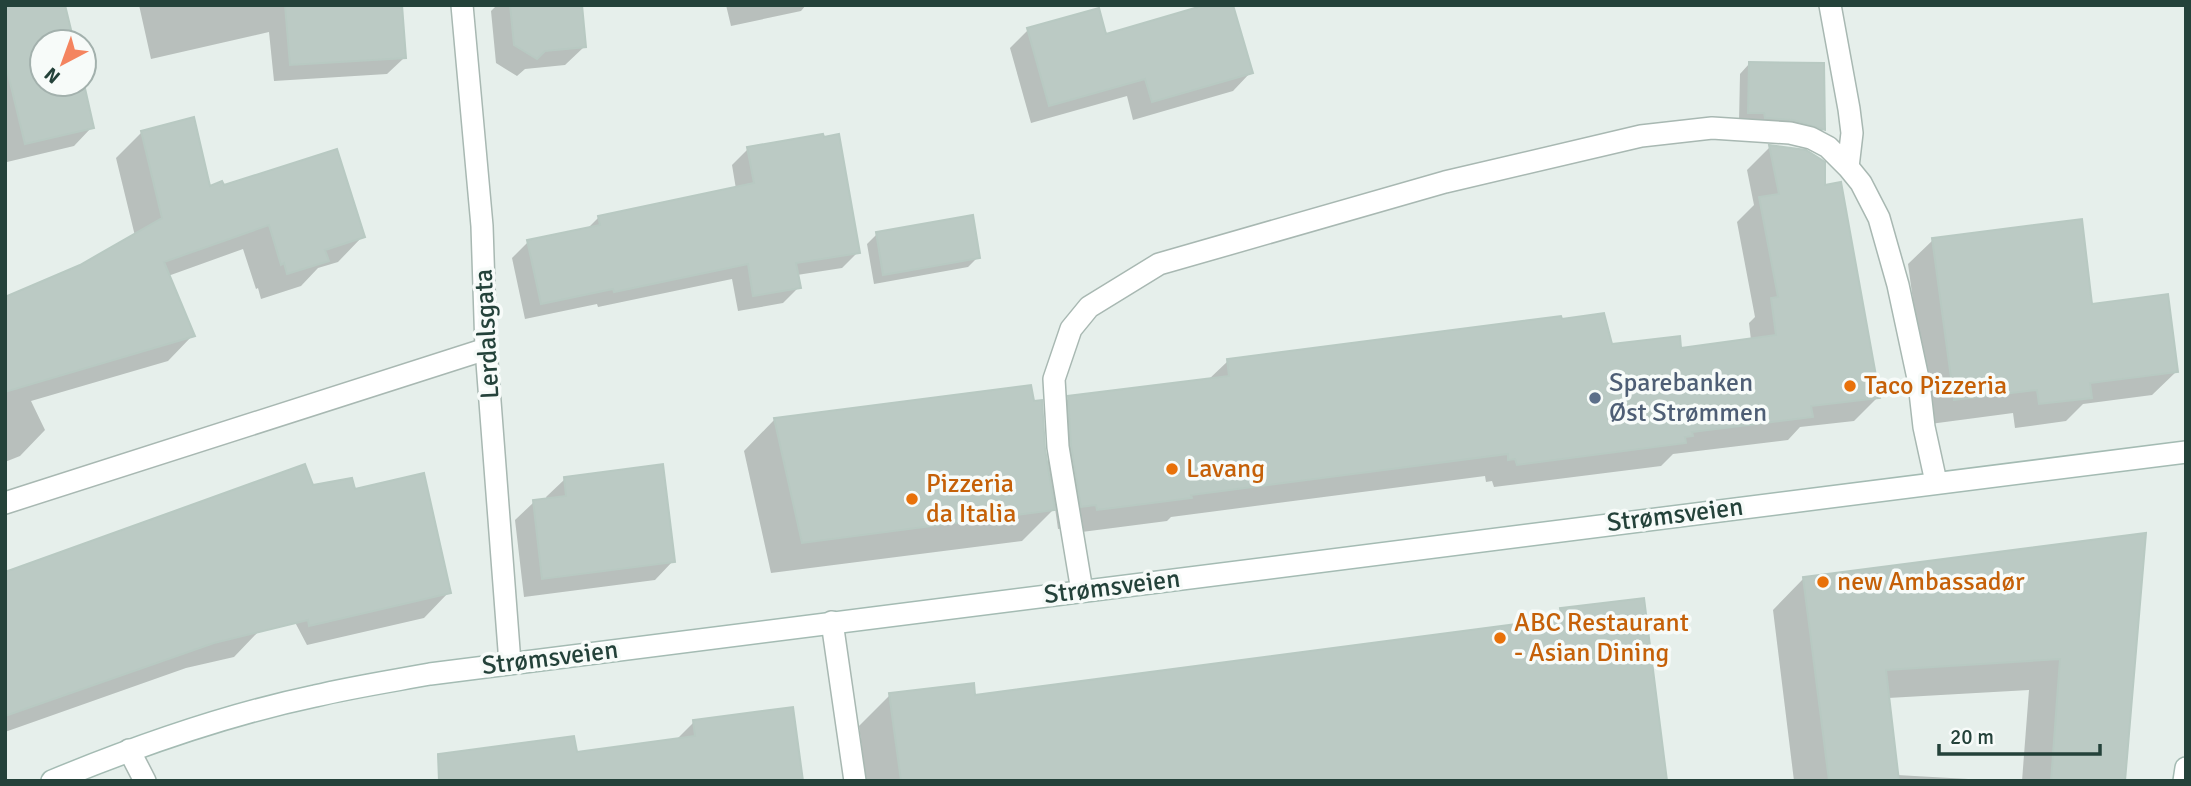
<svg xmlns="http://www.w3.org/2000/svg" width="2191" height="786" font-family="Signika,sans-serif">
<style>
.shadow{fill:#0003}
.building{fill:#bbcac4;stroke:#b8c9c2;stroke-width:2}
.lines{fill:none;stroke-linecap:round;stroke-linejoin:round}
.service-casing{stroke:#a8b8b2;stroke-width:24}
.minor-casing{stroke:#a8b8b2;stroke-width:24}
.secondary-casing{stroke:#a4bbb3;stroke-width:24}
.service{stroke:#fff;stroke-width:21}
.minor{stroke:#fff;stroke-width:21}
.secondary{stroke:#fff;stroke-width:21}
.food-dot{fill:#e8710a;stroke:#f7fbf9;stroke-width:2.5}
.service-dot{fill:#5c6f8a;stroke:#f7fbf9;stroke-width:2.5}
.labels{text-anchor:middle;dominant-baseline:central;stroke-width:7;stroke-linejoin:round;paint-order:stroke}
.street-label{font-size:26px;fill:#24423a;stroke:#f7fbf9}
.service-label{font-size:26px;fill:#4e5e75;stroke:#f7fbf9;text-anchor:start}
.food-label{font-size:26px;fill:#c56008;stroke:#f7fbf9;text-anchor:start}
</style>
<rect width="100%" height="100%" fill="#e6efeb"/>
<!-- shadow -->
<path class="shadow" d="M139 5H400L404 58 387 74 274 81 269 32 151 59Z
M497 5H580L584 47 565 65 525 69 517 76 496 63 491 11Z
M726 5H806L801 11 731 26Z
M5 10 72 42H42V84H82L92 127 74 146 7 162 5 153Z
M1028 30 1105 36 1251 72 1233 91 1133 120 1127 96 1031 123 1010 48Z
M1749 64 1823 65V130L1813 139 1739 122 1740 74Z
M142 132 209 188 223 187 363 236 338 262 318 268 301 286 261 299 258 288 256 289 243 249 168 276 193 335 168 361 31 401 45 430 20 456 5 462V299L81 267 135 236 116 158Z
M1770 147 1823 187 1878 397 1854 421 1800 427 1788 440 1673 454 1661 466 1494 487 1492 481 1486 482 1485 476 1171 517 1167 521 1074 533 1073 527 1058 529 1055 508 1022 541 771 573 744 451 775 419 1046 463H1048L1046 421 1069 398 1208 380 1228 361 1610 346 1680 350 1751 340 1749 323 1755 317 1737 222 1754 205 1747 170Z
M748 149 858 252 842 268 797 275 799 287 783 303 738 311 732 279 598 307 597 304 525 319 512 258 528 242 586 230 599 217 736 189 732 165Z
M877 234 978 257 968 267 874 284 867 244Z
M1933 240 2091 306 2177 371 2152 395 2083 404 2066 421 2015 428 2013 413 1930 424 1908 264Z
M565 479 673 561 655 580 524 597 515 520 534 502 547 500 546 497Z
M311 487 354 491 449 592 424 618 307 645 268 571 259 631 234 657 186 668 5 732V573Z
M2144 535 2124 781H2022L2029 690 1888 698 1897 775 2004 781H1794L1773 610 1804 578Z
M1561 610 1666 781H866L859 726 890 695 974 696 1550 622Z
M694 722 801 781 675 741Z"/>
<!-- building -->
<path class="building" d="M5 5H65L74 42H42V84H84L94 128 25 144 5 62Z
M285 5H402L406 58 290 65Z
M510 5H582L586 47 545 51 537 59 514 45Z
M1205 5H1233L1253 73 1152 102 1145 79 1049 106 1027 28 1099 8 1106 34Z
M1749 62 1824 63 1825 130 1793 120 1765 118 1764 113H1748Z
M194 117 210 186 222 181 224 185 337 149 365 237 325 250 329 261 287 274 284 263 281 265 269 225 164 262 195 336 5 392V297L80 265 162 218 141 131Z
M823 134 824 137 839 134 860 253 796 263 801 288 753 296 748 264 614 292 613 289 541 304 527 240 600 225 598 216 754 183 747 147Z
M1769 145 1806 150 1825 162V185L1841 182 1880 398 1811 406 1813 417 1692 432 1693 436 1685 437 1686 443 1517 465 1515 459 1508 460V454L1191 495 1192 498 1097 510 1096 505 1081 507 1071 446 1068 396 1229 376 1227 359 1561 316 1562 319 1604 313 1612 344 1680 336 1681 348 1776 335 1771 298 1778 297 1759 197 1779 194Z
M973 215 980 258 883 275 876 232Z
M2082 219 2092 304 2168 294 2178 372 2090 383 2092 398 2039 404 2037 390 1954 400 1932 238Z
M1031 385 1034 401 1042 400 1045 449 1055 510 802 543 774 418Z
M305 464 313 485 352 478 355 489 424 473 451 593 309 626 308 620 214 643 5 716V572Z
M663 464 675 562 542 579 533 500 566 496 564 477Z
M2146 533 2125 781H2051L2060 659 1886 670 1899 781H1829L1803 577Z
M1644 598 1667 781H901L889 693 974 683 975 695 1562 618 1560 608Z
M793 707 803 781H439L438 754 574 736 577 752 695 736 693 720Z"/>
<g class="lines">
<!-- service casing -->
<g class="service-casing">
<path id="service" d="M1830 5 1849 109 1852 133 1848 167
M5 503 486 349
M1082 591 1058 447 1054 379 1071 329 1089 307 1159 264 1445 182 1641 136 1712 128 1790 133 1811 138 1828 147 1848 167 1861 183 1879 218 1898 285 1919 383 1924 427 1936 482
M129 750 145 781"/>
</g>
<!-- minor casing -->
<g class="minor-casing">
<path id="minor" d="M462 5 482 226 486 349 510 663
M832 622 855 781"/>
</g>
<!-- secondary casing -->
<g class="secondary-casing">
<path id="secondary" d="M52 781C137 746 225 715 315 696 353 687 392 681 430 674L2186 452
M2184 781 2186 768"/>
</g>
<!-- service -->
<use href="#service" class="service"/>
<!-- minor -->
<use href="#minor" class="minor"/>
<!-- secondary -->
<use href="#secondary" class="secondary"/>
</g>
<!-- markers -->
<g class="food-dot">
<circle cx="1850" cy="386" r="7"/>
<circle cx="1172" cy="469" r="7"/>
<circle cx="912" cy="499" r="7"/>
<circle cx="1823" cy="582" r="7"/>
<circle cx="1500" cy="638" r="7"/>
</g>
<circle class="service-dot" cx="1595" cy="398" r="7"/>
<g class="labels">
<!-- street labels -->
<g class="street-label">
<text transform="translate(487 334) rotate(-93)">Lerdalsgata</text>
<text transform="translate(1675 515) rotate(-7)">Strømsveien</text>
<text transform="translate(1112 587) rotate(-7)">Strømsveien</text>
<text transform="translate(550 658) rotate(-7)">Strømsveien</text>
</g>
<!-- service labels -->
<g class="service-label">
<text x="1609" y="383">Sparebanken<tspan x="1609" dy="30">Øst Strømmen</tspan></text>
</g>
<!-- food labels -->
<g class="food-label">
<text x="1864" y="386">Taco Pizzeria</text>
<text x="1186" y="469">Lavang</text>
<text x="926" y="484">Pizzeria<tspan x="926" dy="30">da Italia</tspan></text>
<text x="1837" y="582">new Ambassadør</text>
<text x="1514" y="623">ABC Restaurant<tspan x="1514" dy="30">- Asian Dining</tspan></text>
</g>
</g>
<!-- border -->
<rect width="2191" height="786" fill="none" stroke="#24423a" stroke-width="14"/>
<!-- north arrow -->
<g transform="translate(63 63) rotate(221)"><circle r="33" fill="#f7fbf9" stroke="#a3b1ad" stroke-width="2"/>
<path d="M0-5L12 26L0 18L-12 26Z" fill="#f4845f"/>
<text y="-10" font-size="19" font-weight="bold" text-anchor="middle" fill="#24423a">N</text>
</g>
<!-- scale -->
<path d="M1939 744v10h161v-10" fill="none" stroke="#24423a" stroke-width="3.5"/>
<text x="1950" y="744" font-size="21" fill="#24423a" stroke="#f7fbf9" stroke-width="5" paint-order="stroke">20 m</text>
</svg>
